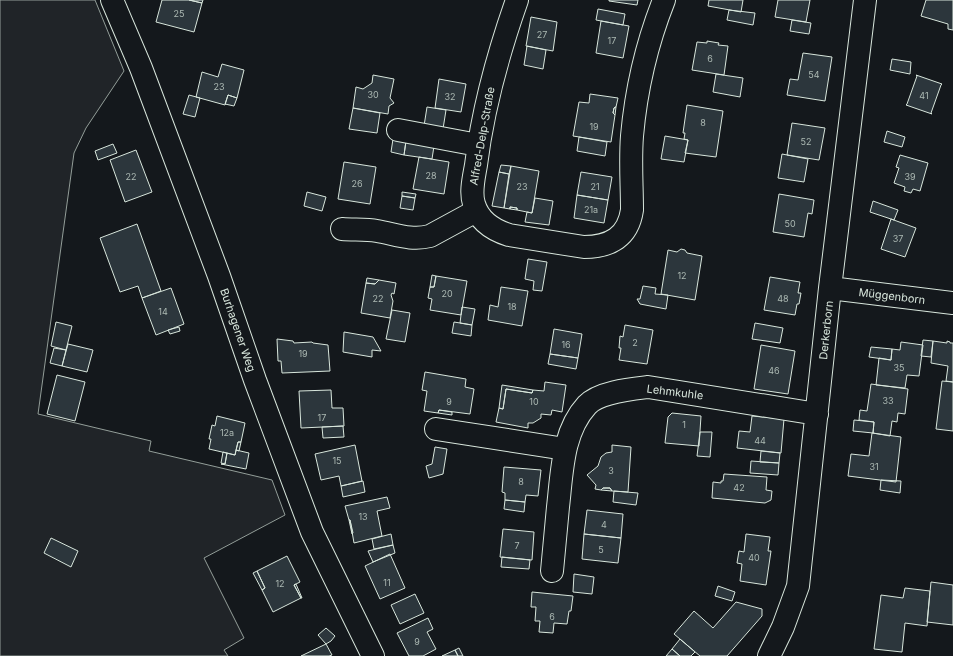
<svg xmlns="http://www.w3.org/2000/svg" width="953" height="656" font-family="Inter,sans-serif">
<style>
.green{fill:#202428;stroke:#939e99}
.building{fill:#2c363c;stroke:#d8e6dc}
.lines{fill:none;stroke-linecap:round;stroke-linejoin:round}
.minor-casing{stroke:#d8e6dc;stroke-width:24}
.minor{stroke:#14181c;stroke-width:22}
.labels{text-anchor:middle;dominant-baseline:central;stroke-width:3;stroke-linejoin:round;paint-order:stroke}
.number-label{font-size:9px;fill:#adbab4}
.street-label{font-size:11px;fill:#d8e6dc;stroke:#14181c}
</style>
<rect width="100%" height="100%" fill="#14181c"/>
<!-- green -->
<path class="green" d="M0 0H95L124 71 86 128 74 153 38 414 151 441 149 451 272 480 285 515 204 558 244 638 224 650 228 656H0Z"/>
<!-- building -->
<path class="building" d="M162 0H189L202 3 194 32 156 22Z
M189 0H203L202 3Z
M609 0H638L637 5 609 1Z
M709 0H743L741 12 708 6Z
M778 0H810L806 22 775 17Z
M926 0H953V30L948 29V24L921 16Z
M598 9 625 14 623 25 596 20Z
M729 10 755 13 753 25 727 20Z
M531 17 557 22 553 51 526 46Z
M792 20 811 23 809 34 790 31Z
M601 21 629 26 623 58 596 53Z
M707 41 719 43 718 45 728 46 724 75 692 70 697 42 707 43Z
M527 46 546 50 543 69 524 65Z
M803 53 832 57 825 101 787 95 790 79 798 80Z
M892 59 911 62 910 74 890 70Z
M222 64 244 70 237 98 228 95 225 105 196 97 202 72 218 77Z
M716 74 743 78 740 97 713 92Z
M373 75 394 79 390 98 394 103 389 106 388 114 353 108 356 87 363 89 372 83Z
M916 75 942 84 941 85 931 113 932 114 906 105 907 104 917 76Z
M439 79 466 84 461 112 435 108Z
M590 94 618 98 616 107 614 108 613 113 615 115 611 142 573 136 579 102 589 103Z
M189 95 200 98 195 117 183 114Z
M228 95 237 98 234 106 225 104Z
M687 105 723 111 716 157 685 153 688 140 684 139 685 133H683Z
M427 107 446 110 443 129 424 126Z
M615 107H616L615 115 613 113 614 108Z
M353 108 380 113 377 133 349 129Z
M792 123 825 128 819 160 787 155Z
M887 131 905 137 902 147 884 142Z
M665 136 688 140 684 162 661 159Z
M579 137 607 142 605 156 577 151Z
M393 139 406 141 404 155 391 152Z
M406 141 434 146 432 159 404 155Z
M113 144 117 153 98 160 95 151Z
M136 150 152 192 125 202 110 160Z
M782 154 808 159 804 182 778 178Z
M900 155 928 163 920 191 913 189 911 193 904 191 905 187 894 183 899 168 896 167Z
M419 157 449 162 444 194 413 189Z
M344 162 376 167 370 204 338 199Z
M501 165 511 166 509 174 499 172Z
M511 166 539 171 532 213 517 210V208L510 207V209L504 208Z
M499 172 509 174 504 208 492 206Z
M581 172 612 177 608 200 577 195Z
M307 192 326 197 322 211 304 206Z
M402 192 416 194 415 198 402 196Z
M779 194 814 200 812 214 808 213 804 237 773 232Z
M577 195 608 200 604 223 574 218Z
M402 196 415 198 413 210 400 208Z
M535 198 553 201 549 225 525 222 527 212 532 213Z
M873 201 898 210 894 220 870 212Z
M510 207 517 208V210L510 209Z
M891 219 916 228 905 257 881 249Z
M137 224 161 291 142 298 138 286 120 292 100 238Z
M681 249 685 250 687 253 702 256 695 300 661 294 668 250 677 252Z
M528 259 547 262 542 291 533 290 534 281 525 279Z
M432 275 436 276 434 287H430Z
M436 276 467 281 461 315 430 310 432 299 428 298 430 287H434Z
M770 277 800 282 798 293H801L799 304H797L795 315 764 310Z
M367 278 379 280 375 284 366 283Z
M379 280 396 283 394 294 392 293 391 295 393 301 390 318 361 313 366 283 375 284Z
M643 286 656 288 655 294 668 295 666 309 640 304 637 299H640Z
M501 287 528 291 522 326 488 320 490 305 498 307Z
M171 288 184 324 156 335 142 298Z
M462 307 475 309 472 325 460 323Z
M392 310 410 313 405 342 386 339Z
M56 322 72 326 66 350 51 346Z
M454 322 472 325 471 336 452 333Z
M755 323 783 328 780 343 752 339Z
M625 325 653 330 647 364 619 360 621 348H619L620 336 623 337Z
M179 327 180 331 170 334 168 330Z
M554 329 582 334 578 358 550 354Z
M344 332 373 337 381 351 372 350V357L343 352Z
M277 339 293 341 294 343 312 342 313 343 328 345 330 371 282 373 281 361H278Z
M923 340 933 341 931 357 921 356Z
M933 341 947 343V341L950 342V343H953V382L946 381 948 366 931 363Z
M901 342 923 345 919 376 907 375 905 388 876 385 879 358 891 360 892 349 900 350Z
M68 344 93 350 87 372 62 366Z
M761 345 795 351 788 394 754 389Z
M871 347 892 349 891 360 869 357Z
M54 348 66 350 62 366 50 363Z
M550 354 578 358 576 369 548 364Z
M425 372 466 379 465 387 474 389 470 414 439 410 438 413 424 411 427 391 422 390Z
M57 375 85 382 75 421 47 414Z
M942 381 953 382V431L936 429Z
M545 382 566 385 562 412 552 410 551 415 541 414V418L533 423H528V428L496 422 499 408 503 409 506 389 532 393 533 390 544 391Z
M871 384 908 389 905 414 898 413 897 422 892 421 890 436 873 433 874 422 859 420 860 410 867 411Z
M502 385 533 390 532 393 506 389 503 409 499 408Z
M331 390 332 408H343L344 426 301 428 299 391Z
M439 410 452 412V415L438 413Z
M672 413 701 416 699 446 665 443 668 417Z
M217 416 245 423 241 442H238L235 455 209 449 211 439H209L212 425 215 426Z
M752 416 784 419 781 453 737 448 739 431 750 432Z
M854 420 874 422 873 433 853 431Z
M343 426 344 437 323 438 322 427Z
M700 432H712L710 457 697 456Z
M872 433 901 437 896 482 848 476 851 454 869 456Z
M238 442H241L239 451 236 450Z
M355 445 362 481 341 486 339 476 321 480 315 454Z
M612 445 631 447 628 492 612 491 610 488H603L601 490 595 489 596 485 587 475 598 466 601 457 606 453 612 452Z
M435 447 447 449 443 474 429 478 426 466 432 464Z
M236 450 249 453 246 469 221 464H225L227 453 235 455Z
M761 451 780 453 779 463 760 462Z
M223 452 227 453 225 464 221 463Z
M751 461 779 463 778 475 750 473Z
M504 467 541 470 538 496 526 495 525 502 505 500V493L502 492Z
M724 474 767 477 766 490 772 491 771 500 765 503 712 498 713 482 721 483V481H723Z
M881 480 901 481 900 493 880 490Z
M363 481 365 492 343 497 341 486Z
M603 488H610L612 491 601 490Z
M614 491 638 493 636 505 613 502Z
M387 497 390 508 377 511 382 536 354 543 350 520H349L345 506Z
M505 500 525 502 524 512 504 509Z
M587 510 623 514 621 538 584 534Z
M349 520H350L353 533 352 534Z
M503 529 534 532 532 560 500 557Z
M391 534 393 545 374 549 372 539Z
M584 534 621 538 618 563 582 559Z
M746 534 770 537 768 551H771L766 585 740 581 742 564 737 563 739 551 744 552Z
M51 538 78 551 71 567 44 553Z
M393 545 395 553 373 562 368 551Z
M390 554 405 588 380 599 365 566Z
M287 556 300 582 294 585 301 598 273 612 262 590 265 588 257 571Z
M502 557 530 560 529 569 501 567Z
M257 571 265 588 262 590 253 573Z
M574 574 594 577 592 594 573 592Z
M931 582 953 585V625L927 622Z
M296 584 302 598H301L294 585Z
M718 586 735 592 732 601 715 596Z
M905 588 930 591 927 626 905 623 902 652 874 649 881 595 903 598Z
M532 592 573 596 571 611H569L567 624 554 623 553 633 539 632 540 621H535L536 607H531Z
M415 594 424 613 400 624 391 605Z
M736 602 762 609V616L727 656H700L674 634 694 611 713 628Z
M428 618 433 629 427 632 436 649 423 656H409L397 633Z
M326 628 335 636 331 641 326 644 318 635Z
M680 639 695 652 691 656H680L672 649Z
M326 644 332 655 329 656H301Z
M459 648 463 656H458L455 650Z
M672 649 680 656H666Z
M455 650 458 656H442Z"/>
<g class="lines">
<!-- minor casing -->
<g class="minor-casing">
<path id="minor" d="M112 0 141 68 219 276 255 380 312 532 373 656
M517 0C498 54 483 108 476 165 474 177 470 192 474 204 479 221 493 230 509 235L584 247C610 247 628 237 632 210 632 186 630 161 632 136 636 91 647 43 664 0
M398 130 478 145
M342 229C353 230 366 229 377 231 395 234 411 241 430 236L476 211
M830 288 953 303
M436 429 565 449
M552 571C554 550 556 528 558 507 562 473 562 432 587 405 599 392 631 389 648 387L817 414
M769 656 783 627 798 586 830 288 865 0"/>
</g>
<!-- minor -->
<use href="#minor" class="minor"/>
</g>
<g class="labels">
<!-- number labels -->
<g class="number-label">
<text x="179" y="13">25</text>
<text x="542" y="34">27</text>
<text x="612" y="40">17</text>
<text x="710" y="58">6</text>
<text x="814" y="74">54</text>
<text x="219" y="86">23</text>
<text x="373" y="94">30</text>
<text x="924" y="95">41</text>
<text x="450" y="96">32</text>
<text x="703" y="122">8</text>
<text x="594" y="126">19</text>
<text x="806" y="141">52</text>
<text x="431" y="175">28</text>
<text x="131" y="176">22</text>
<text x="910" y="176">39</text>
<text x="357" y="183">26</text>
<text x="522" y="186">23</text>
<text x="595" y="186">21</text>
<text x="591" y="209">21a</text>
<text x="790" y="223">50</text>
<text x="898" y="238">37</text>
<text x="682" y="275">12</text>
<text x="447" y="293">20</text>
<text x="378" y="298">22</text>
<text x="783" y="298">48</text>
<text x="512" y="306">18</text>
<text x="163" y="311">14</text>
<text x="635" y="342">2</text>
<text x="566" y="344">16</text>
<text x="303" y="353">19</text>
<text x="899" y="367">35</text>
<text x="774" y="370">46</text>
<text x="888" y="400">33</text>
<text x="449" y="401">9</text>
<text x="534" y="401">10</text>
<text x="322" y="417">17</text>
<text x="684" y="424">1</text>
<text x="227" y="432">12a</text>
<text x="760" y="440">44</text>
<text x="337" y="460">15</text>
<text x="874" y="466">31</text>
<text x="611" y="470">3</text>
<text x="521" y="481">8</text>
<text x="739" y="487">42</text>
<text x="363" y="516">13</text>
<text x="604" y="524">4</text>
<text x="517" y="545">7</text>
<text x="601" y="549">5</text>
<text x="754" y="557">40</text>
<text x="387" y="582">11</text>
<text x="280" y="583">12</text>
<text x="552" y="616">6</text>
<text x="417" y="641">9</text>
</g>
<!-- street labels -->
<g class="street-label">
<text transform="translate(482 136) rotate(-80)">Alfred-Delp-Straße</text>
<text transform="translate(892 296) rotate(7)">Müggenborn</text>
<text transform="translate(238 330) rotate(71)">Burhagener Weg</text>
<text transform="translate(826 330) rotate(-84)">Derkerborn</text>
<text transform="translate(675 392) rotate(7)">Lehmkuhle</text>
</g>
</g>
</svg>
